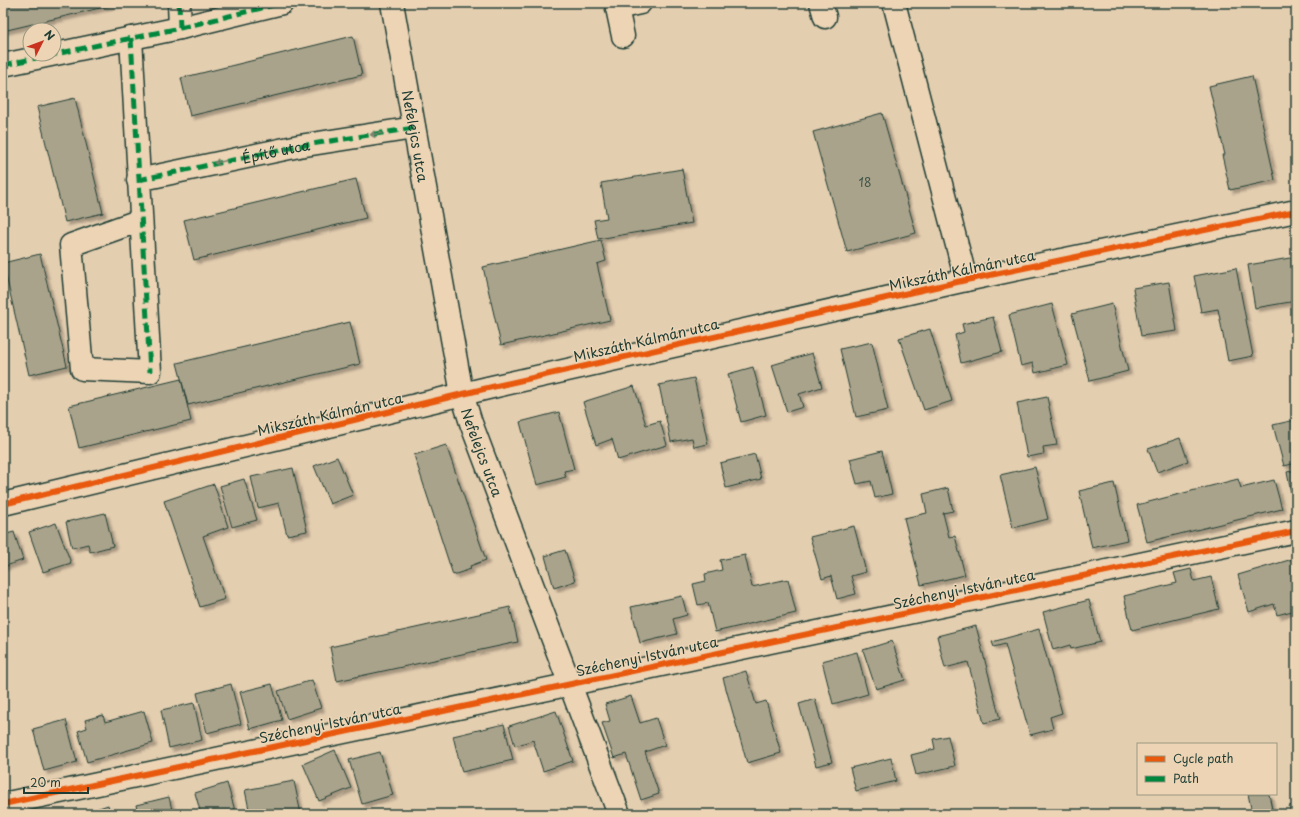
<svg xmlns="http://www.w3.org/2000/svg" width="1299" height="817" font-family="'Playpen Sans',sans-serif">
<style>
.building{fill:#aaa38b;stroke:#1f3d34;filter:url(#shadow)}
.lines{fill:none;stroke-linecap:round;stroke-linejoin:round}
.minor-casing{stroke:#1f3d34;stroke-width:25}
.minor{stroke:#ecd4b5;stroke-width:22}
.quiet{stroke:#00873e;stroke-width:5;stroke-dasharray:10 5;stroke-linecap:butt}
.cycleway-casing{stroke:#ecd4b5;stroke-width:8}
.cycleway{stroke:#e8590c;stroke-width:6}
.oneway{stroke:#7b816e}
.labels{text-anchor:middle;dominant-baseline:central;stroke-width:3;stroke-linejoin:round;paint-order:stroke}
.number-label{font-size:12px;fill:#42564a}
.street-label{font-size:14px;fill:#1f3d34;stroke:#ecd4b5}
</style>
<defs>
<filter id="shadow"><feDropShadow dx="3.5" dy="3.5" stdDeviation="1" flood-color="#0004"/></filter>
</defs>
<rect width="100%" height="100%" fill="#e4ceb0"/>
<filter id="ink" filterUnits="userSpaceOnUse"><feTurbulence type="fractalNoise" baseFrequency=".025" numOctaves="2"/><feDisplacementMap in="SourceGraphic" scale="8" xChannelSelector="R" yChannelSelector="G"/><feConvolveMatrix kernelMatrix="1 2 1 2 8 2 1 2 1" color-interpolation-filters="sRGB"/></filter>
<g filter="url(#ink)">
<!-- building -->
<path class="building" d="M3 3H121L3 31Z
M353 36 362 75 190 116 181 78Z
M1252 76 1275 180 1230 190 1222 155H1225L1209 86Z
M75 98 103 213 65 222 37 107Z
M882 113 916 233 847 252 813 132Z
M682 169 692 223 598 239 594 220 607 218 601 183Z
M356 179 366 218 194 260 184 220Z
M601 240 606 261 597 264 610 320 501 345 483 267Z
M40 254 67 366 29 375 3 263Z
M1296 257V285H1293L1296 301 1255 308 1248 265Z
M1236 268 1253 356 1228 361 1218 309 1201 312 1194 276Z
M1169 282 1177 331 1141 336 1133 288Z
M1052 304 1068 365 1035 373 1033 363 1021 366 1009 315Z
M1112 304 1128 371 1090 381 1072 314Z
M993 317 1002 352 961 363 955 335 964 332 962 324Z
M350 322 360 364 188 405 177 363Z
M930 329 952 401 924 410 899 338Z
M872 342 888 410 856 417 840 349Z
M812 353 822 387 799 394 803 407 787 412 772 365Z
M753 367 766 415 741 422 728 374Z
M694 378 708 444 694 447 692 438 671 442 659 385Z
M181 379 191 421 79 448 69 406Z
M634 386 646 425 660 421 667 445 618 460 612 439 596 445 583 402Z
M1047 397 1057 445 1043 447 1044 454 1027 457 1017 403Z
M559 412 574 469 564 471 566 477 537 485 520 422Z
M1295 420 1296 463 1284 466 1273 425Z
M1180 438 1188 461 1157 472 1148 449Z
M446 445 486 560 470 566 471 569 453 575 414 455Z
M882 451 892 494 875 498 871 481 857 484 850 459Z
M755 454 761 479 726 488 720 463Z
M337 457 353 495 330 504 314 466Z
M1035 467 1048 519 1013 528 1000 475Z
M293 468 307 531 287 535 279 503 258 508 251 477Z
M1296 470V503L1293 504 1287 472Z
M244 479 257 520 232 527 220 486Z
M1238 479 1241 488 1274 480 1282 509 1147 542 1137 505Z
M1114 483 1127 540 1092 548 1079 491Z
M214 484 228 527 203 536 225 599 200 607 164 501Z
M948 488 953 511 943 513 949 537 955 536 965 575 921 585 904 518 927 513 923 494Z
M105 513 113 546 90 552 88 544 72 548 66 522Z
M56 523 71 563 43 572 29 532Z
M854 526 866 572 851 576 856 594 837 599 831 576 822 579 810 537Z
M14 532 23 560 3 567V535Z
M565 550 575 581 554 588 545 556Z
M745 555 752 587 788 579 796 613 715 632 708 603 698 605 693 584 706 581 705 574 722 570 720 560Z
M1296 558V610L1277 615 1274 604 1249 612 1238 575Z
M1191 569 1194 581 1211 577 1219 609 1132 630 1124 596 1177 583 1174 573Z
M682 596 687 615 673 619 677 634 640 643 631 607Z
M1089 600 1100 642 1071 649 1070 645 1053 650 1043 612Z
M510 607 518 642 337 681 330 647Z
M976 626 1000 719 984 723 968 662 945 668 937 636Z
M1039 629 1062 713 1050 717 1053 729 1030 735 1005 644 994 647 992 642Z
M892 641 905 680 876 689 863 650Z
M857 652 868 694 833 704 822 661Z
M746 671 756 704 766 701 781 753 747 763 723 678Z
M312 680 321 708 287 719 278 691Z
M231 684 241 724 207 733 197 693Z
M272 684 282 720 250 729 240 692Z
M631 696 640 723 656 718 665 745 645 752 659 794 641 800 626 754 614 758 602 723 610 721 605 704Z
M815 699 832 762 816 766 799 704Z
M194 703 202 740 169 748 161 710Z
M144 711 153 743 87 762 78 731 87 728 85 720 103 715 105 722Z
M556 711 573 761 543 771 533 740 515 746 509 726Z
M66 720 77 762 44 771 33 729Z
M504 724 513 760 462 772 453 736Z
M948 736 955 766 916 775 911 755 935 749 933 739Z
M335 750 351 788 319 801 303 764Z
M380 752 393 795 362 804 349 760Z
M891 758 896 781 856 791 850 768Z
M294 781 301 814H250L245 790Z
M227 783 236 814H201L195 793Z
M1248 794H1269L1273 814H1246L1252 813Z
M169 797 173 814H138L136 805Z
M1296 804V814H1292L1289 806Z
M108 805 111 814H81Z"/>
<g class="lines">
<!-- minor casing -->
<g class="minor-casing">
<g id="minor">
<path d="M179 3 180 28"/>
<path id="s1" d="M392 3 462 394 471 423 619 814"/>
<path d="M616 3 623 36"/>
<path d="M821 3 825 17"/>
<path d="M894 3 966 280"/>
<path d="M617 8 640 3"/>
<path d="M131 38 150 372 82 369 71 245 141 220"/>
<path d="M3 65 180 28 282 3"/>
<path d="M138 180 299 146 414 128"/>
<path d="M3 504 492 387 966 280 1296 211"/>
<path d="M3 804 1296 531"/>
</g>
</g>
<!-- minor -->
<use href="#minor" class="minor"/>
<!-- quiet -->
<g class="quiet">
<path d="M179 3 180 28"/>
<path d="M131 38 150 372"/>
<path d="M3 65 180 28 282 3"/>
<path id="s2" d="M138 180 299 146 414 128"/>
</g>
<!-- cycleway casing -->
<g class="cycleway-casing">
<path id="cycleway" d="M3 504 492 387 966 280 1296 211
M3 804 1296 531"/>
</g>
<!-- cycleway -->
<use href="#cycleway" class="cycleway"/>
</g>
<!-- one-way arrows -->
<defs><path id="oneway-shaft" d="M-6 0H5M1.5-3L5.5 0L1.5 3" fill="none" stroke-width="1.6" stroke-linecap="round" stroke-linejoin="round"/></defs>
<g class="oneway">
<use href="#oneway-shaft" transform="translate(376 134) rotate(172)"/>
<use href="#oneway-shaft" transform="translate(220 162) rotate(168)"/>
</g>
</g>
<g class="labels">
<!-- number labels -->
<g class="number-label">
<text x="865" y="182">18</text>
</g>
<!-- street labels -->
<g class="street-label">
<text stroke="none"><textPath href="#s1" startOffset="135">Nefelejcs utca</textPath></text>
<text stroke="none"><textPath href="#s2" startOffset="141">Építő utca</textPath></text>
<text transform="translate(962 270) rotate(-12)">Mikszáth Kálmán utca</text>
<text transform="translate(646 340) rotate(-13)">Mikszáth Kálmán utca</text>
<text transform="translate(330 414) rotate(-13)">Mikszáth Kálmán utca</text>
<text stroke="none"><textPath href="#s1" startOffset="459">Nefelejcs utca</textPath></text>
<text transform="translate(964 589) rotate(-12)">Széchenyi István utca</text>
<text transform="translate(647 656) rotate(-12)">Széchenyi István utca</text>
<text transform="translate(330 723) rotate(-12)">Széchenyi István utca</text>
</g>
</g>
<!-- margin -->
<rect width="1299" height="817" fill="none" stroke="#ecd4b5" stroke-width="16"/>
<rect x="8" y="8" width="1283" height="801" fill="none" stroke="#1f3d34" stroke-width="1.5" filter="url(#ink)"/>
<!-- legend -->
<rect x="1137" y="743" width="140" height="52" fill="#ecd4b5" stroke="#9a9881"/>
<rect x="1145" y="756" width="20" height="6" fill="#e8590c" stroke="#9a9881"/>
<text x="1173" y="763" font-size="12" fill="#1f3d34">Cycle path</text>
<rect x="1145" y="776" width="20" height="6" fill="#00873e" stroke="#9a9881"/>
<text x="1173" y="783" font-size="12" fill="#1f3d34">Path</text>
<!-- north arrow -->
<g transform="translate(42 42) rotate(48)"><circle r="19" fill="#ecd4b5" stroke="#9a9881"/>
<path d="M0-3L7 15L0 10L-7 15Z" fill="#c8321e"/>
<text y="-6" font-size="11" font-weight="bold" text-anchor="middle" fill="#1f3d34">N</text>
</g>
<!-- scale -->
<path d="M24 787v6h64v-6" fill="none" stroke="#1f3d34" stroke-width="2"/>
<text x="30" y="787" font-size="12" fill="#1f3d34" stroke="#ecd4b5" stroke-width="3" paint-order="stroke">20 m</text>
</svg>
